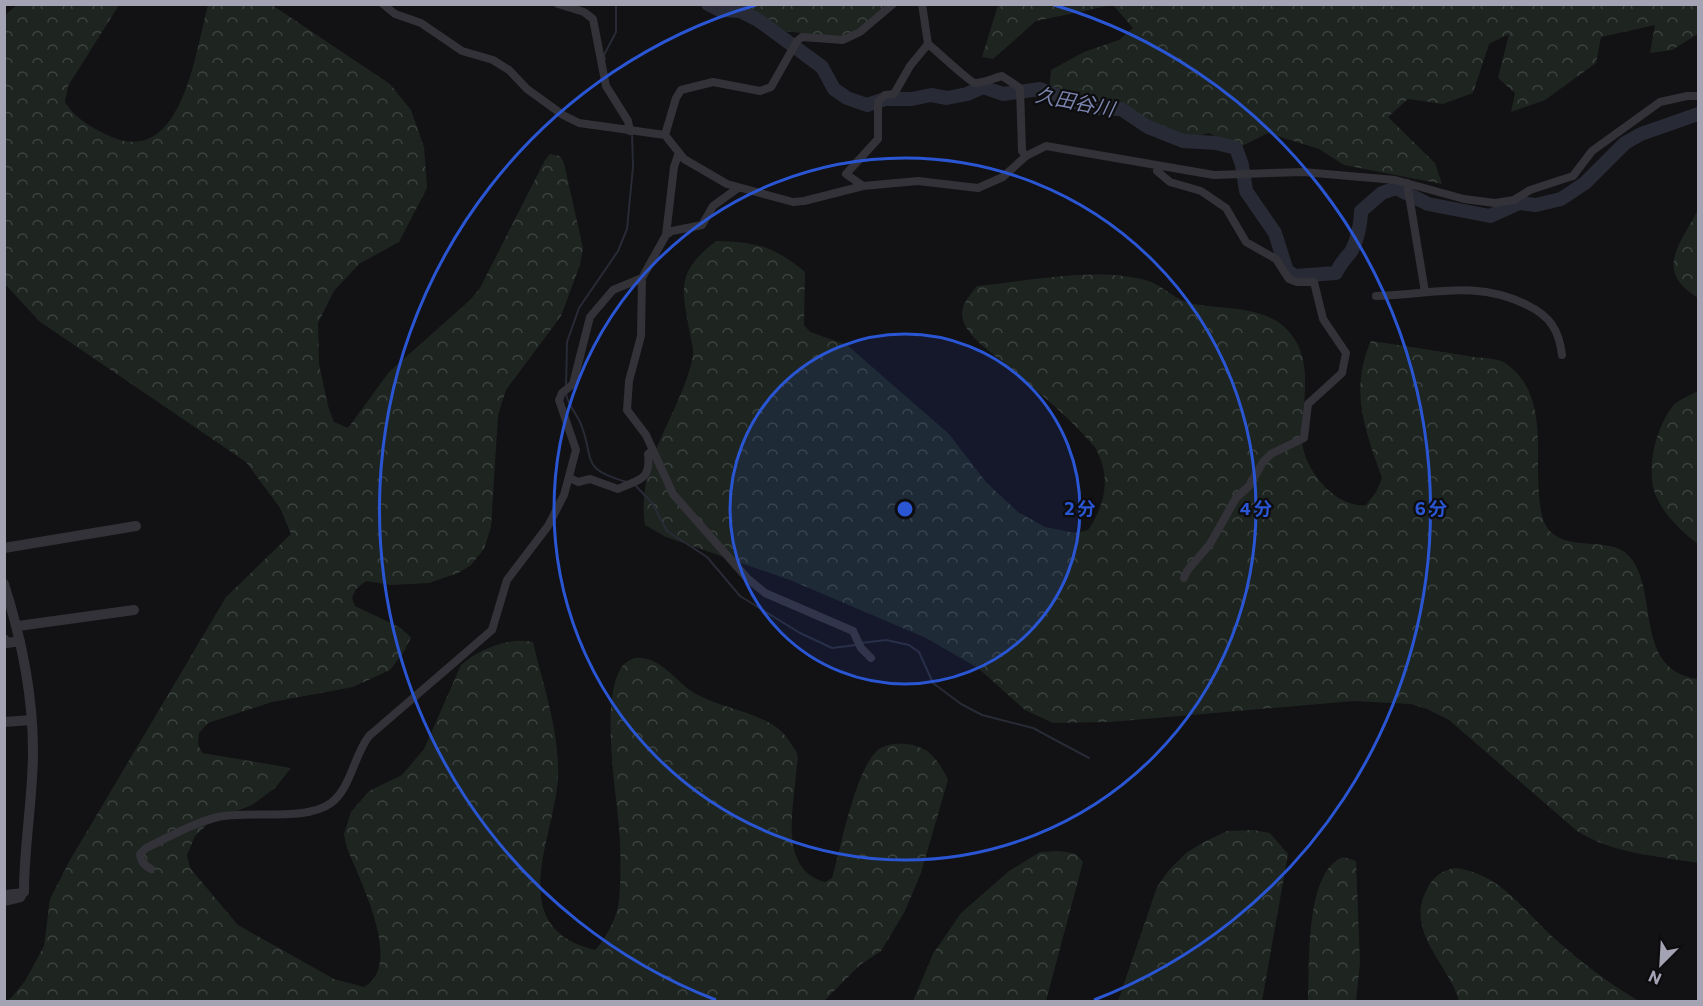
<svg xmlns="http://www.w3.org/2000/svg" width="1703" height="1006" font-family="Commissioner,'Noto Sans JP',sans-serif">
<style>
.forest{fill:url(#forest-crowns)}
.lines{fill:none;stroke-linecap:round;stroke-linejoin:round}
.stream{stroke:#282b36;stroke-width:2}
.river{stroke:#282b36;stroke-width:14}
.minor{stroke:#333238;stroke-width:8}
.tertiary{stroke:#333238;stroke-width:10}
.ring{fill:none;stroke:#2a56d4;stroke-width:3}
.labels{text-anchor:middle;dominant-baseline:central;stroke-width:4.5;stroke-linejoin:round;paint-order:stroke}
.water-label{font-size:20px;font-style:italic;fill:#7a84ae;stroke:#0d0c0e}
.centre{fill:#2a56d4;stroke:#0d0c0e;stroke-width:3}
.ring-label{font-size:18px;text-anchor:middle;font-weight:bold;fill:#2a56d4;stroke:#0d0c0e;stroke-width:4.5;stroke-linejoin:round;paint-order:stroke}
</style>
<defs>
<pattern id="forest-crowns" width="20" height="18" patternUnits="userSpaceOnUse" patternTransform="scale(1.5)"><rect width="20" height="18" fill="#1e2521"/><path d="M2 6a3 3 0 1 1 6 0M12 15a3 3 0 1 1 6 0" fill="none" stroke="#3c423f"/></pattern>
</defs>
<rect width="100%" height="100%" fill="#121113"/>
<!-- forest -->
<path class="forest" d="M17 5H119L68 86 65 102C75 119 94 129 112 137 183 167 196 48 208 5H272L390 84 411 110 424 147 427 188 399 242 359 264 334 291 318 323 319 364 328 406 334 422 348 428 389 372 470 300 480 288 545 160 550 154 560 156 564 163 583 248 580 265 561 316 506 390 498 415 491 527 484 549 471 565 458 573 429 583 391 585 366 581 356 589 352 598 355 606 399 627 411 637 405 650 390 670 353 687 272 702 208 723 199 733 198 744 202 753 291 768 275 788 252 805 210 822 195 836 187 855 190 868 238 925 334 979 364 987C405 964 358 878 346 845L344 834 351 812 369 791 402 775 424 749 461 665C479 649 509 637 533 642 543 685 560 733 558 778 554 840 503 928 595 950 606 938 617 918 619 901 621 878 621 852 619 828 618 801 590 652 642 658 660 660 674 677 687 688 715 710 767 710 787 738 790 742 794 748 797 753 799 759 796 769 796 775 793 811 779 870 825 882L832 878C841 848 855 768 879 749 886 744 897 743 906 744 928 746 939 760 948 780L921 873 905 911 881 951 860 965 824 1001 5 1002 11 998 25 981 44 946 50 899 70 860 226 597 291 534 280 508 246 462 39 321 5 284V15Z
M713 5H893L850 35 836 37 775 30 746 12Z
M998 5V4L1113 5 1036 21 993 59 982 57Z
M1113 5H1698V34L1672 50 1650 53 1655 25 1601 37 1596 63 1545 100 1511 112 1515 93 1498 78 1509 34 1489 44 1473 93 1443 104 1408 99 1388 117 1435 163 1442 184 1344 165 1319 149 1268 133 1238 148 1209 133 1185 139 1161 131 1126 108 1082 107 1049 90 1051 70 1084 52 1119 40 1133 28Z
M1698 210V298C1654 271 1679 246 1698 210Z
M716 241C756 242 774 246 805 272L804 325 810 332 847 345 949 434 986 482 1018 512 1045 527 1075 533 1088 530C1104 507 1111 480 1098 453 1096 446 1088 441 1084 435 1057 406 1026 382 995 356 983 346 963 332 962 314 962 303 971 294 977 286 1029 281 1095 267 1145 280 1162 284 1175 301 1194 304 1226 310 1268 305 1291 334 1315 364 1301 405 1302 440 1303 469 1336 509 1366 505L1376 492 1382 478C1365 430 1349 390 1371 341 1405 346 1439 351 1474 357 1483 358 1497 358 1505 363 1534 382 1538 416 1538 447 1538 465 1537 508 1545 524 1562 556 1611 533 1630 557 1660 594 1633 670 1698 679V863C1657 856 1614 854 1577 831L1449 720 1427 709 1411 704 1354 701 1110 722 1053 723 1025 710 978 668 926 638 790 580 666 537 645 525C635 461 681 415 693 356 694 349 691 340 690 334 682 288 675 273 716 241Z
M1696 392H1698V544C1682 532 1664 515 1656 496 1645 470 1656 428 1672 407 1677 400 1689 396 1696 392Z
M1253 830 1270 833 1288 854 1262 1001H1118L1157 887 1169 870 1186 853 1204 842 1227 831Z
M1059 851 1076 854 1083 862 1046 1001H913L933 954 961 913 1009 871 1040 852Z
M1343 857 1356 861 1360 963 1356 1001H1308C1310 966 1304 872 1343 857Z
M1455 868C1500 873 1523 910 1554 938 1581 962 1608 983 1639 1001H1459C1449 964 1404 932 1427 889 1434 876 1441 871 1455 868Z"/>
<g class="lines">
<!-- stream -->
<path class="stream" d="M605 59 604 55 616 32V4
M566 387 567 342 579 308 618 251 627 229 633 167 632 133
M566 393C567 403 575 412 580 422 596 460 578 468 627 482
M635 485 652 503 667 531 707 557 740 596 800 633 832 648 856 645
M861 643 886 640 909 645 919 652 933 683 961 704 982 715 1033 728 1089 758"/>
<!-- river -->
<path class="river" d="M708 4 720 10 740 11 758 20 822 67 834 89 847 98 867 105 885 99H912L931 95 947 98 967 94 983 87 1003 94 1040 89 1092 108 1121 109 1148 127 1183 141 1216 143 1236 148 1242 165 1246 191 1275 233 1287 271 1295 276 1336 273C1340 264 1344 260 1350 253 1357 243 1361 223 1361 211L1382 193 1396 188 1428 204 1490 216 1519 203 1536 205 1561 199 1585 183 1625 143 1641 134 1698 114"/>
<!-- minor -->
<path class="minor" d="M383 4 395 14 421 23 462 51 493 60 509 70 527 89 563 115 579 123 665 135 684 159 727 184 793 202 804 201 863 186 918 181 978 188 1003 177 1026 156 1046 146 1214 175 1303 172 1395 180 1464 199 1495 203 1514 200 1530 190 1573 176 1592 151 1660 102 1687 96H1698
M558 4 584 12 593 19 606 86 628 121 630 131
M922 4 928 44C936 50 969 82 975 83 983 83 994 78 1002 76L1020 88 1022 151 1026 156
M665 135 676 98 681 90 713 82 760 91 771 87 797 41 802 37 843 40 860 32 893 4
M1157 167V171L1170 182 1201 191 1226 208 1246 242 1276 259 1289 279 1297 282H1314L1323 319 1346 353 1342 373 1308 404 1304 438 1271 454 1263 462 1249 486 1236 498 1210 544 1187 571 1184 578
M1407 183 1425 292
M863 186 846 174 878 139V102L885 95 894 94 910 66 928 44
M666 235 672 231 702 225 713 206 738 188
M642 278 641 336 629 381 627 410 646 435 673 494 747 578 765 593 853 631 861 648 871 658
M1376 296C1430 295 1475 279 1527 305 1550 316 1559 330 1562 355
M570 478 578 482 590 479 618 489C639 479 651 481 648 454L652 451
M151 869C144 865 141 862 140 854L146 848C169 837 193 823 218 817 250 810 305 822 331 803 351 788 354 755 369 736L492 630 507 580 548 526 564 495 576 450 559 400 562 393 573 384 590 317 613 290 642 278 666 235 674 167 678 155
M4 894 24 892
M4 902 21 898 24 892"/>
<!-- tertiary -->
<path class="tertiary" d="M4 548 136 526
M4 584C21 637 33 695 33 751 33 798 24 845 24 892
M18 626 134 610
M4 639 7 643 20 641
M4 722 31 720"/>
</g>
<!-- distance rings -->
<circle cx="905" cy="509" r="175" fill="#2a56d4" fill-opacity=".12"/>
<g class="ring">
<circle cx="905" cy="509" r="175"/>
<circle cx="905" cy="509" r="351"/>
<path d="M716 1000A526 526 0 0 1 756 5M1054 5A526 526 0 0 1 1094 1000"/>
</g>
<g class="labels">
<!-- water labels -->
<g class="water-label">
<text transform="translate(1075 101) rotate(11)">久田谷川</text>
</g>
</g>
<circle cx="905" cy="509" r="9" class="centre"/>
<g class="ring-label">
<text x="1080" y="515">2 分</text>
<text x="1256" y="515">4 分</text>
<text x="1431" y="515">6 分</text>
</g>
<!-- border -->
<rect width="1703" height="1006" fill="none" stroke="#a3a3b3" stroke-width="12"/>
<!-- north arrow -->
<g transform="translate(1661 964) rotate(204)" stroke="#0d0c0e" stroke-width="4.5" paint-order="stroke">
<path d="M0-4.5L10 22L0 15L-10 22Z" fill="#a3a3b3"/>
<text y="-9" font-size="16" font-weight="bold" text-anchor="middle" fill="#a3a3b3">N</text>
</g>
</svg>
